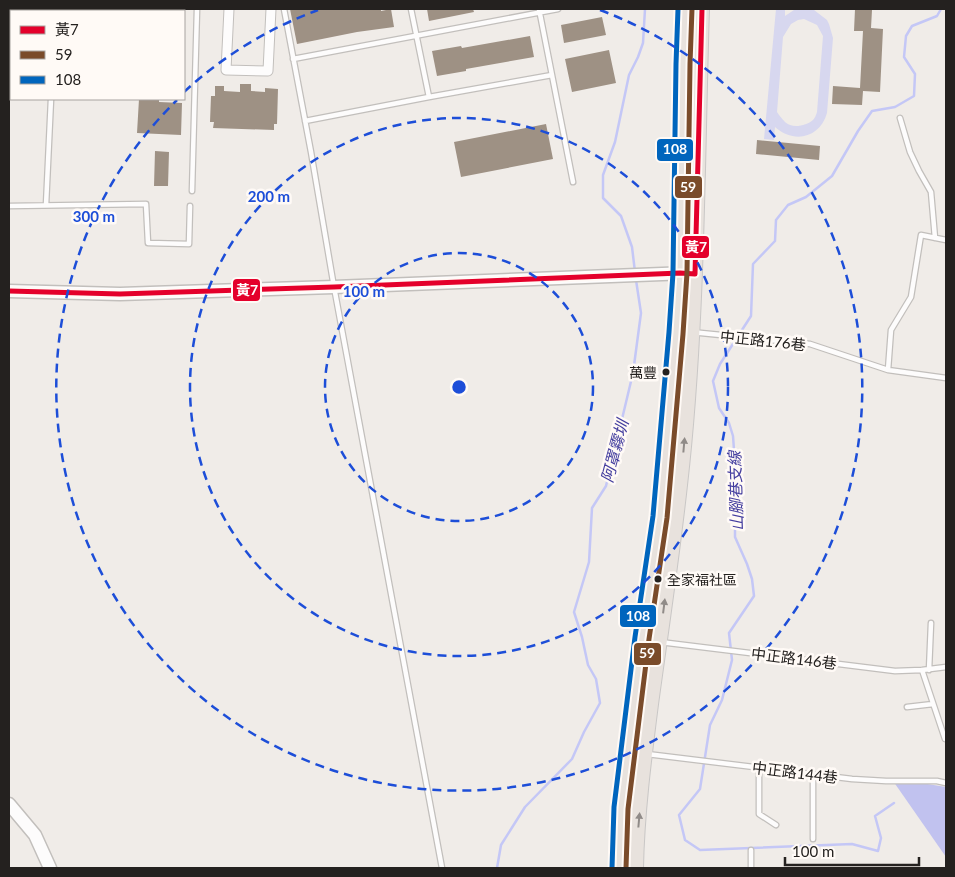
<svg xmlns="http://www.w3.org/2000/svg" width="955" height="877" font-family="Lato,'Noto Sans TC',sans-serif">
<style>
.green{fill:#d7d7ef;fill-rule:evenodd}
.forest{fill:#c1c2ef}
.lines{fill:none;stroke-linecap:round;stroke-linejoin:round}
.stream{stroke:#c4c7f6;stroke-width:2.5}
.building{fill:#9e9184}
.lane-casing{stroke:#c2bfbc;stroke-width:7}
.street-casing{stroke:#c2bfbc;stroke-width:11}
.secondary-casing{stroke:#c2bfbc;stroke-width:15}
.primary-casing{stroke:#c9c7c6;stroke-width:16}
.lane{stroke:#fdfcfc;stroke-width:4.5}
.street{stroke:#fdfcfc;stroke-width:9}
.secondary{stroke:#fdfcfc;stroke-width:12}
.primary{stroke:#e8e2dd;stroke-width:14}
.bus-1-casing{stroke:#fffaf6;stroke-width:9}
.bus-2-casing{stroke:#fffaf6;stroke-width:9}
.bus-3-casing{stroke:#fffaf6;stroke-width:9}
.bus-1{stroke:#e4002b;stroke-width:5}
.bus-2{stroke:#7a4b2a;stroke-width:5}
.bus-3{stroke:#0065bd;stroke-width:5}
.oneway{fill:#908b88}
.ring{fill:none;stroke:#1d4ed8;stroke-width:2.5;stroke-dasharray:9 6}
.bus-dot{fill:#24211f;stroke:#fffaf6;stroke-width:2}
.labels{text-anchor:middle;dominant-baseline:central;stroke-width:5;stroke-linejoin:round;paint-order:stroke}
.bus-label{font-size:14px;fill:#24211f;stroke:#fffaf6;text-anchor:end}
.street-label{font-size:15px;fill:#24211f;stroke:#fffaf6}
.water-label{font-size:16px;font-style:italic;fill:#443e9f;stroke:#fffaf6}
.centre{fill:#1d4ed8;stroke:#fffaf6;stroke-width:2.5}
.ring-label{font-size:15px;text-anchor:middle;font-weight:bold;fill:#1d4ed8;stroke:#fffaf6;stroke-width:5;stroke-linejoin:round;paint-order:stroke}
.line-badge{stroke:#fffaf6;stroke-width:2}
.badge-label{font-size:14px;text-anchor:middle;font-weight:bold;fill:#fff}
</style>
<rect width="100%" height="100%" fill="#f0ece8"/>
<!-- green -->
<path class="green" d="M776 9H785V16L794 10 806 9 814 10 827 20 829 24 833 38 827 113C820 138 794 144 775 127L774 140 764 139ZM804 19 817 25 823 36 817 112C816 115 815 118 813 120 806 126 792 129 785 122 782 119 779 115 777 112L783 37 791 24 798 20Z"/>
<!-- forest -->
<path class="forest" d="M891 778 946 787V857Z"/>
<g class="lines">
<!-- stream -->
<path class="stream" d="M635 272 632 247 621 216 603 198V175L615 142 629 75 638 57 643 43 645 9
M894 803 875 816 881 838 878 851 852 844 700 850 685 840 679 815 700 789 710 725 722 700 732 660 729 633 754 596 752 579 747 564 735 537V464L733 436 729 423 719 408 713 381 720 364 751 316 753 264 775 241 776 220 788 205 806 197 832 176 858 131 872 111 895 107 914 96 915 74 904 57 906 36 912 26 937 16 941 9
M497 868 501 845 525 807 572 759 584 732 600 703 596 679 588 665 582 637 574 612 589 562 592 508 606 486 633 373 641 313 636 280"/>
</g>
<!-- building -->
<path class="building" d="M290 9H381V11L391 9 394 27 357 32 297 44Z
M427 9H473L474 12 429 21Z
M855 9 872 10 871 28 883 29 880 92 863 91 862 105 832 104 833 86 860 88 863 31H854Z
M602 17 606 35 564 43 561 25Z
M530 36 534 57 466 69V71L437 76 432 51 461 46 462 48Z
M609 50 616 83 572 92 565 59Z
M240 84H251V91L265 92V88L278 89 277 124H274V130L213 128 214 122H210L211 96H215V86H224V91L240 92Z
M139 99H159V102L182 103 181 135 137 133Z
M546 124 553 159 461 177 454 142Z
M757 140 820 146 819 160 756 154Z
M155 151 169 152 168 186H154Z"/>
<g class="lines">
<!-- lane casing -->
<g class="lane-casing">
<path id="lane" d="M284 9 311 152 334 287 442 868
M411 9 429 97
M539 9 573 182
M54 11V9
M293 59 558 9
M900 118 910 152 919 171 931 192 935 238
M305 121 429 97 552 75
M192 191 197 9
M46 205 51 99
M9 206 146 204 148 243 189 244 190 206
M678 332H691L810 344 888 370 891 330 911 297 921 235 946 240
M888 370 946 378
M643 639 660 642 895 671 922 670 946 667
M922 670 945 739H946
M929 670 931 623
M907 707 933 704
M647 754 852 779 886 781H937L946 783
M759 767V814L776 825
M813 839V774
M751 850V868"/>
</g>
<!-- street casing -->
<g class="street-casing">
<path id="street" d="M229 9 226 70 268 71 271 9"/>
</g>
<!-- secondary casing -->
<g class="secondary-casing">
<path id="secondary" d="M9 291 120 294 334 287 688 273
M9 804 35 835 50 868"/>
</g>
<!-- primary casing -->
<g class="primary-casing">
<path id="primary" d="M619 868 621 808 642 638 660 517 676 333 680 273 683 64 685 9
M636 868C637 814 644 759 651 704 661 631 672 558 680 485 698 327 697 167 702 9"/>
</g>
<!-- lane -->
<use href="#lane" class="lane"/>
<!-- street -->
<use href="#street" class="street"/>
<!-- secondary -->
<use href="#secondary" class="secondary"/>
<!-- primary -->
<use href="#primary" class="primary"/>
<!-- bus-1 casing -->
<g class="bus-1-casing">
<path id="bus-1" d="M9 291 120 294 334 287 680 273 695 274 702 9"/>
</g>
<!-- bus-2 casing -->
<g class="bus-2-casing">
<path id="bus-2" d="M626 868 628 809 649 639 667 518 683 334 687 273 690 64 692 9"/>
</g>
<!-- bus-3 casing -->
<g class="bus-3-casing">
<path id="bus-3" d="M612 868 614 807 635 637 653 516 669 332 673 273 676 64 678 9"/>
</g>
<!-- bus-1 -->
<use href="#bus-1" class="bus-1"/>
<!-- bus-2 -->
<use href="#bus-2" class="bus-2"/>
<!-- bus-3 -->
<use href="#bus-3" class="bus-3"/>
</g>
<!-- one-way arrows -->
<defs><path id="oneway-solid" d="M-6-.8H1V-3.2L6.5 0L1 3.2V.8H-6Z" transform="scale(1.25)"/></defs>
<g class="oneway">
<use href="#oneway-solid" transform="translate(684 445) rotate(-85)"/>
<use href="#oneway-solid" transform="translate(664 606) rotate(-83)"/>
<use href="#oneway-solid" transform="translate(639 820) rotate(-85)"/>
</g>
<!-- distance rings -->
<g class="ring">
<circle cx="459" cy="387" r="134"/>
<circle cx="459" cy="387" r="269"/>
<path d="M184 92A403 403 0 0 1 318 10M600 10A403 403 0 1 1 177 100"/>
</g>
<!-- markers -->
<g class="bus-dot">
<circle cx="666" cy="372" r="4.5"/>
<circle cx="658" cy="579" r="4.5"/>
</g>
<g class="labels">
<!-- bus labels -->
<g class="bus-label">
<text x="657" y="372">萬豐</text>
<text x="667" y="579" text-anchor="start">全家福社區</text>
</g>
<!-- street labels -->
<g class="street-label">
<text transform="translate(763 340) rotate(6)">中正路176巷</text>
<text transform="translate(794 658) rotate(7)">中正路146巷</text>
<text transform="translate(795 772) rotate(7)">中正路144巷</text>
</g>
<!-- water labels -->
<g class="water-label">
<text transform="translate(614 451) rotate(-75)">阿罩霧圳</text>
<text transform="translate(735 491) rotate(-92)">山腳巷支線</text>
</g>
</g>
<circle cx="459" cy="387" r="8" class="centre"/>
<g class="ring-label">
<text x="269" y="202">200 m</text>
<text x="94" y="222">300 m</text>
<text x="364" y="297">100 m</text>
</g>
<g class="line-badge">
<rect x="656" y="138" width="38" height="24" rx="5" fill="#0065bd"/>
<rect x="674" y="175" width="29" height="24" rx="5" fill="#7a4b2a"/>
<rect x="681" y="235" width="29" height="24" rx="5" fill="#e4002b"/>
<rect x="232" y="278" width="29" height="24" rx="5" fill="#e4002b"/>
<rect x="619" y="604" width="38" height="24" rx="5" fill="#0065bd"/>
<rect x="633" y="642" width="29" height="24" rx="5" fill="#7a4b2a"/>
</g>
<g class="badge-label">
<text x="675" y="154">108</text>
<text x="688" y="192">59</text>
<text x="696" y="252">黃7</text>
<text x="247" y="295">黃7</text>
<text x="638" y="621">108</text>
<text x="647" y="658">59</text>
</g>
<!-- border -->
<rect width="955" height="877" fill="none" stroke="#24211f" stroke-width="20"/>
<!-- legend -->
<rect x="10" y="10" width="175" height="90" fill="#fffaf6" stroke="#a7a3a0"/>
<rect x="20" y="26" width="25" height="8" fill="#e4002b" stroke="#a7a3a0"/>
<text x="55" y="35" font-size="15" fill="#24211f">黃7</text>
<rect x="20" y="51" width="25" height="8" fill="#7a4b2a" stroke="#a7a3a0"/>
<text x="55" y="60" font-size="15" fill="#24211f">59</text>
<rect x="20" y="76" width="25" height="8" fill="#0065bd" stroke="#a7a3a0"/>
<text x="55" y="85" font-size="15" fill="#24211f">108</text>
<!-- scale -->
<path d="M785 857v8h134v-8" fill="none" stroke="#24211f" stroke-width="2.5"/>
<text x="792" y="857" font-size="15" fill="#24211f" stroke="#fffaf6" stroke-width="4" paint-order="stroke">100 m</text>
</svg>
